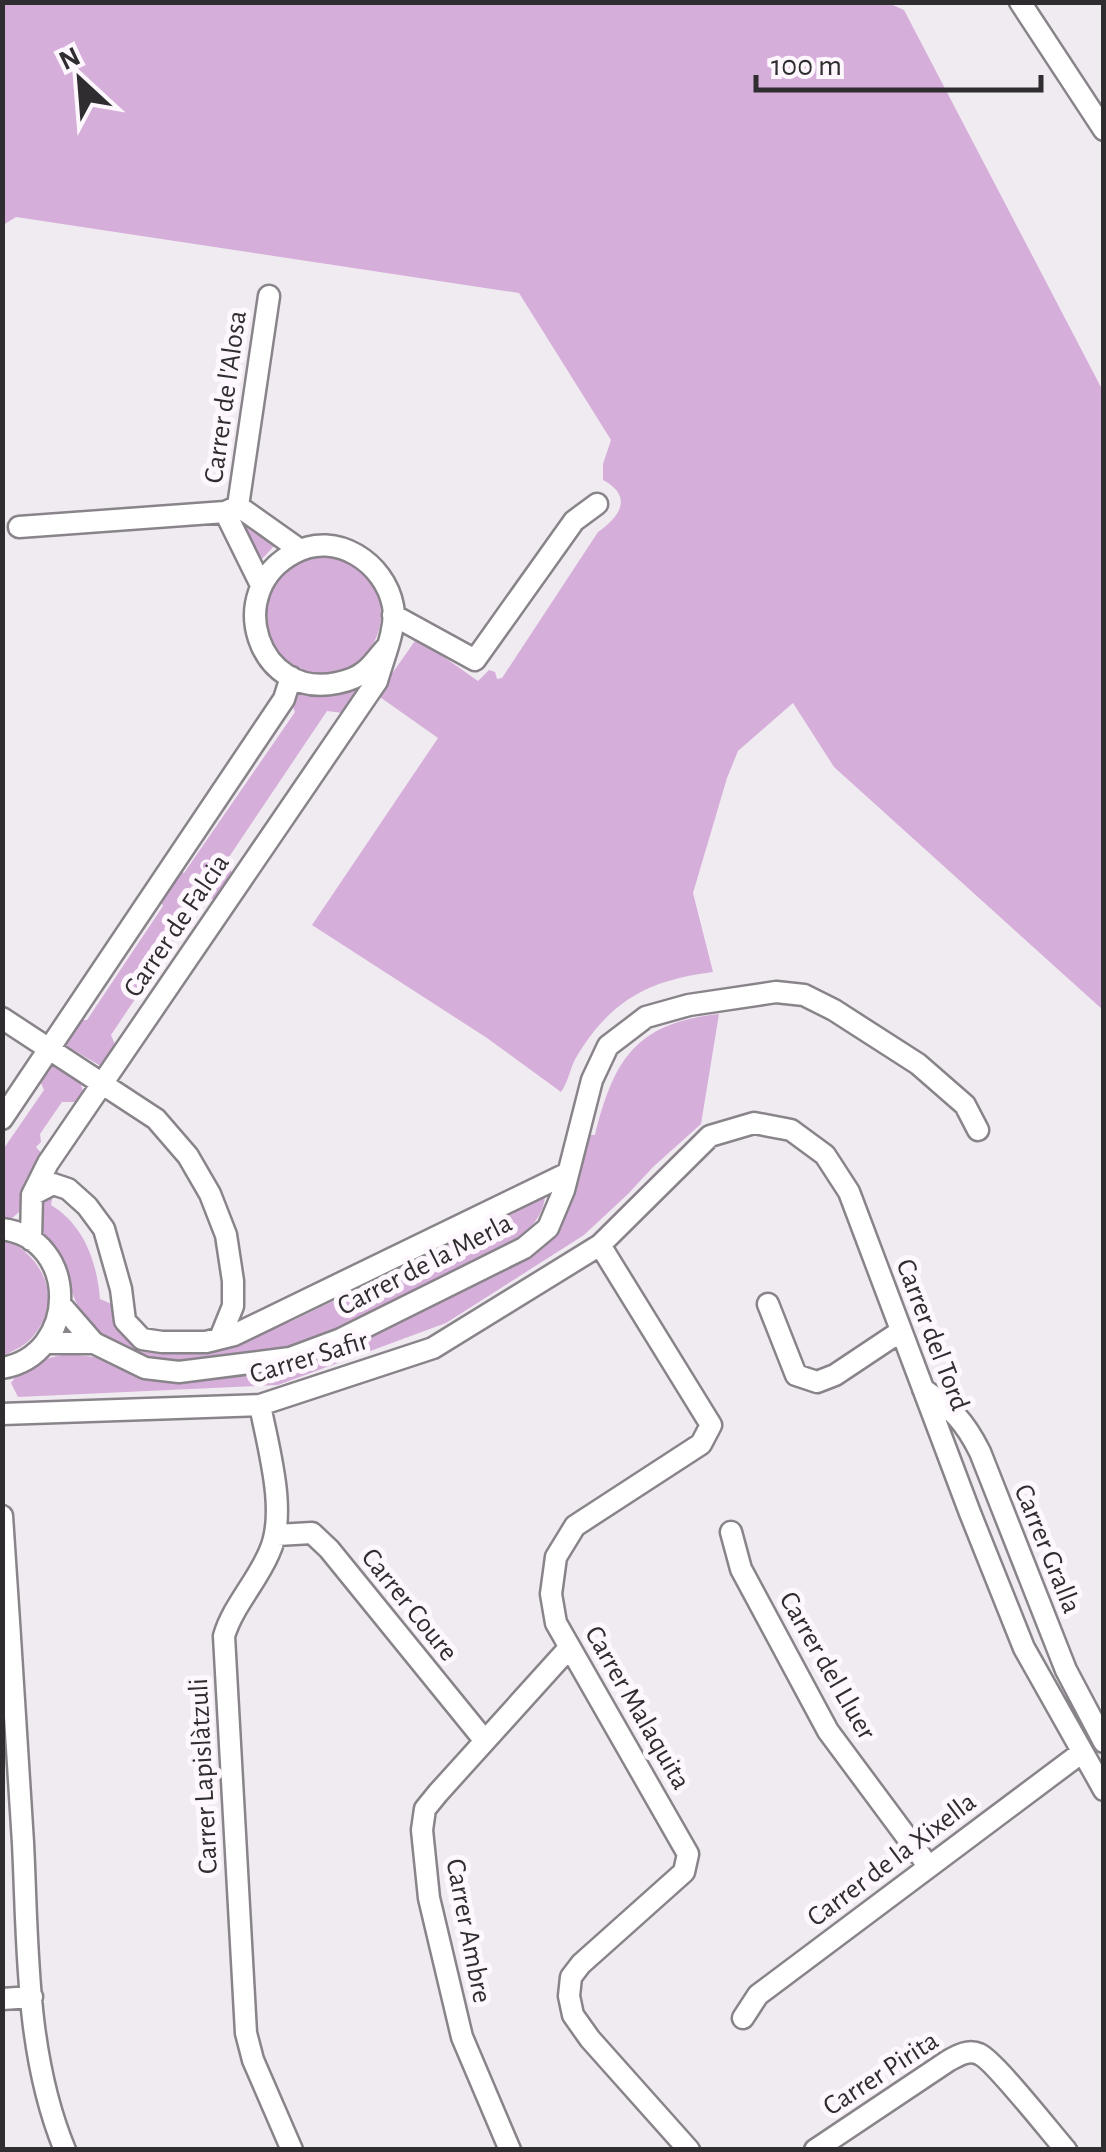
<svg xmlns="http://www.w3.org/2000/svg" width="1106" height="2152" font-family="'Alegreya Sans',sans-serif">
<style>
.green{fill:#d6aeda}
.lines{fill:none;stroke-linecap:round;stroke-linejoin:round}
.minor-casing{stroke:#89848a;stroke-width:25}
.minor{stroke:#fff;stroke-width:20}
.labels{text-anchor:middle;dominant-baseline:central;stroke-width:10;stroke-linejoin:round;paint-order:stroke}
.street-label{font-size:28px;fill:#2f2d2f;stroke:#fef8fe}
</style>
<rect width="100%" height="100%" fill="#f0ebf1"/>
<!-- green -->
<path class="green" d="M886 2 904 10 1103 391V1010L834 767 793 703 738 751 727 778 693 893 713 972C649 980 611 1000 577 1056 570 1067 569 1081 561 1092L487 1038 312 925 438 738 377 695 417 638 478 681 489 670 495 672 497 679 502 678 598 532C621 516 633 496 603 480V464L611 440 519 293 16 217 3 225V3Z
M231 513 276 544 261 560 257 562Z
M261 614a60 60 0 1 1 120 0a60 60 0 1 1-120 0Z
M354 689 356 691 343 713 327 711 227 860 233 876 218 899H202L111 1035 117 1049 104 1065H99L65 1045 63 1036 72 1020H87L163 906 156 892 174 866 184 873 295 712 288 695 297 691 325 695Z
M719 1014 701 1124 653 1167 628 1194 584 1235 446 1323 278 1385 18 1397 11 1383 18 1373 23 1370 49 1358 67 1354 95 1357 123 1370 156 1380 275 1372 319 1358 428 1307 526 1255 585 1135H595C614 1059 636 1023 719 1014Z
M57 1065 80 1081 83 1092 77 1102H62L40 1134 41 1142 36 1147 42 1154 26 1179 19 1212 11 1219 3 1218 2 1151 44 1090 38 1076 45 1067Z
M538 1190 545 1197C542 1221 523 1237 503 1249L314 1341C289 1349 264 1352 237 1355 181 1362 127 1369 87 1320 73 1303 70 1282 61 1264 48 1238 37 1231 38 1200L53 1194 51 1205C84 1225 97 1262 100 1299L112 1304C119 1367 169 1348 210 1335 233 1329 255 1322 278 1315L290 1322 514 1213 516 1198Z
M2 1238C41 1253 64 1297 35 1334 27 1345 15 1350 3 1356Z"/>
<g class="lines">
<!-- minor casing -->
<g class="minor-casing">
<path id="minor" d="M1020 2 1104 130
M238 506 269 296
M19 527 225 512
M261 585 225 512 238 506 300 550
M393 615 475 660 574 521 597 504
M2 1018 156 1119 188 1156 210 1194 226 1235 233 1281V1306L220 1338
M2 1119 284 699 291 677
M32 1195 53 1184 68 1189 87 1206 104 1229 121 1289 125 1321 142 1339 162 1342H206L234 1335 568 1173
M2 1229C80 1239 79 1355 2 1368
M31 1240 32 1195 48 1163 377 681C383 659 397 628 393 606 385 563 336 530 294 553 222 591 258 700 337 683 347 681 357 678 365 671 373 665 379 655 386 648
M600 1245 711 1425 701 1444 575 1526 556 1557 551 1594 556 1623 688 1854 684 1872 581 1964 571 1977 569 1996 573 2015 590 2039 689 2150
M768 1304 796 1375 817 1382 835 1375 901 1331
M46 1343H94L61 1305
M94 1343 145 1368 179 1372 290 1358 341 1339 524 1248 548 1228 564 1190 592 1080 608 1046 646 1017 689 1005 776 992 804 995 834 1010 918 1064 965 1105 978 1130
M923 1389C952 1409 964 1420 980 1452L1066 1670 1104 1742
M260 1405C268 1448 288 1513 269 1553 256 1583 233 1606 224 1636L246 2033 253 2060 292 2150
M2 1414 260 1405 433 1348 600 1245 710 1136 754 1123 791 1130 825 1155 849 1192 970 1513 1024 1648 1104 1790
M2 1516C9 1625 17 1734 23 1843 28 1944 25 2054 65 2150
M731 1532 741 1569 828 1731 929 1867
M277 1535 312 1533 329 1549 485 1741
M2 1999 32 1997
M743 2018 758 1995 1081 1753
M510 2150 462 2037 429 1898 422 1830 425 1809 438 1793 569 1648
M815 2150 948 2061C957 2056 968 2049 979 2054 993 2059 1051 2133 1066 2150"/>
</g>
<!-- minor -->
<use href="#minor" class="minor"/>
</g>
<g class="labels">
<!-- street labels -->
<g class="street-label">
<text transform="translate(226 397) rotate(-82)">Carrer de l'Alosa</text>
<text transform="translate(177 926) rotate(-56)">Carrer de Falcia</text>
<text transform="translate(425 1265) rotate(-27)">Carrer de la Merla</text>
<text transform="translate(932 1335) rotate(69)">Carrer del Tord</text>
<text transform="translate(309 1358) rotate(-17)">Carrer Safir</text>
<text transform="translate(1047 1549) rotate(68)">Carrer Gralla</text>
<text transform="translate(409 1605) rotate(51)">Carrer Coure</text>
<text transform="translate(827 1666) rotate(60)">Carrer del Lluer</text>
<text transform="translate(637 1708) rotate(60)">Carrer Malaquita</text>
<text transform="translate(204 1776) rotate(-93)">Carrer Lapislàtzuli</text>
<text transform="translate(892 1860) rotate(-37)">Carrer de la Xixella</text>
<text transform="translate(468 1931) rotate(79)">Carrer Ambre</text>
<text transform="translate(881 2074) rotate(-33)">Carrer Pirita</text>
</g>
</g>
<!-- border -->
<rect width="1106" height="2152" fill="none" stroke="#2f2d2f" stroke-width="10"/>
<!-- north arrow -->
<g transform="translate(80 80) rotate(334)" stroke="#fef8fe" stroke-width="8" paint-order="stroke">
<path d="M0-8L18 38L0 25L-18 38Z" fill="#2f2d2f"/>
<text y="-15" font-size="28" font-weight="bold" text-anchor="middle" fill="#2f2d2f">N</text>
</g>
<!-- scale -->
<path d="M756 75v15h285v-15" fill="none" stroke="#2f2d2f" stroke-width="5"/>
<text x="771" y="75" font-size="30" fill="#2f2d2f" stroke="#fef8fe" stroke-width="8" paint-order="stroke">100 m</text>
</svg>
